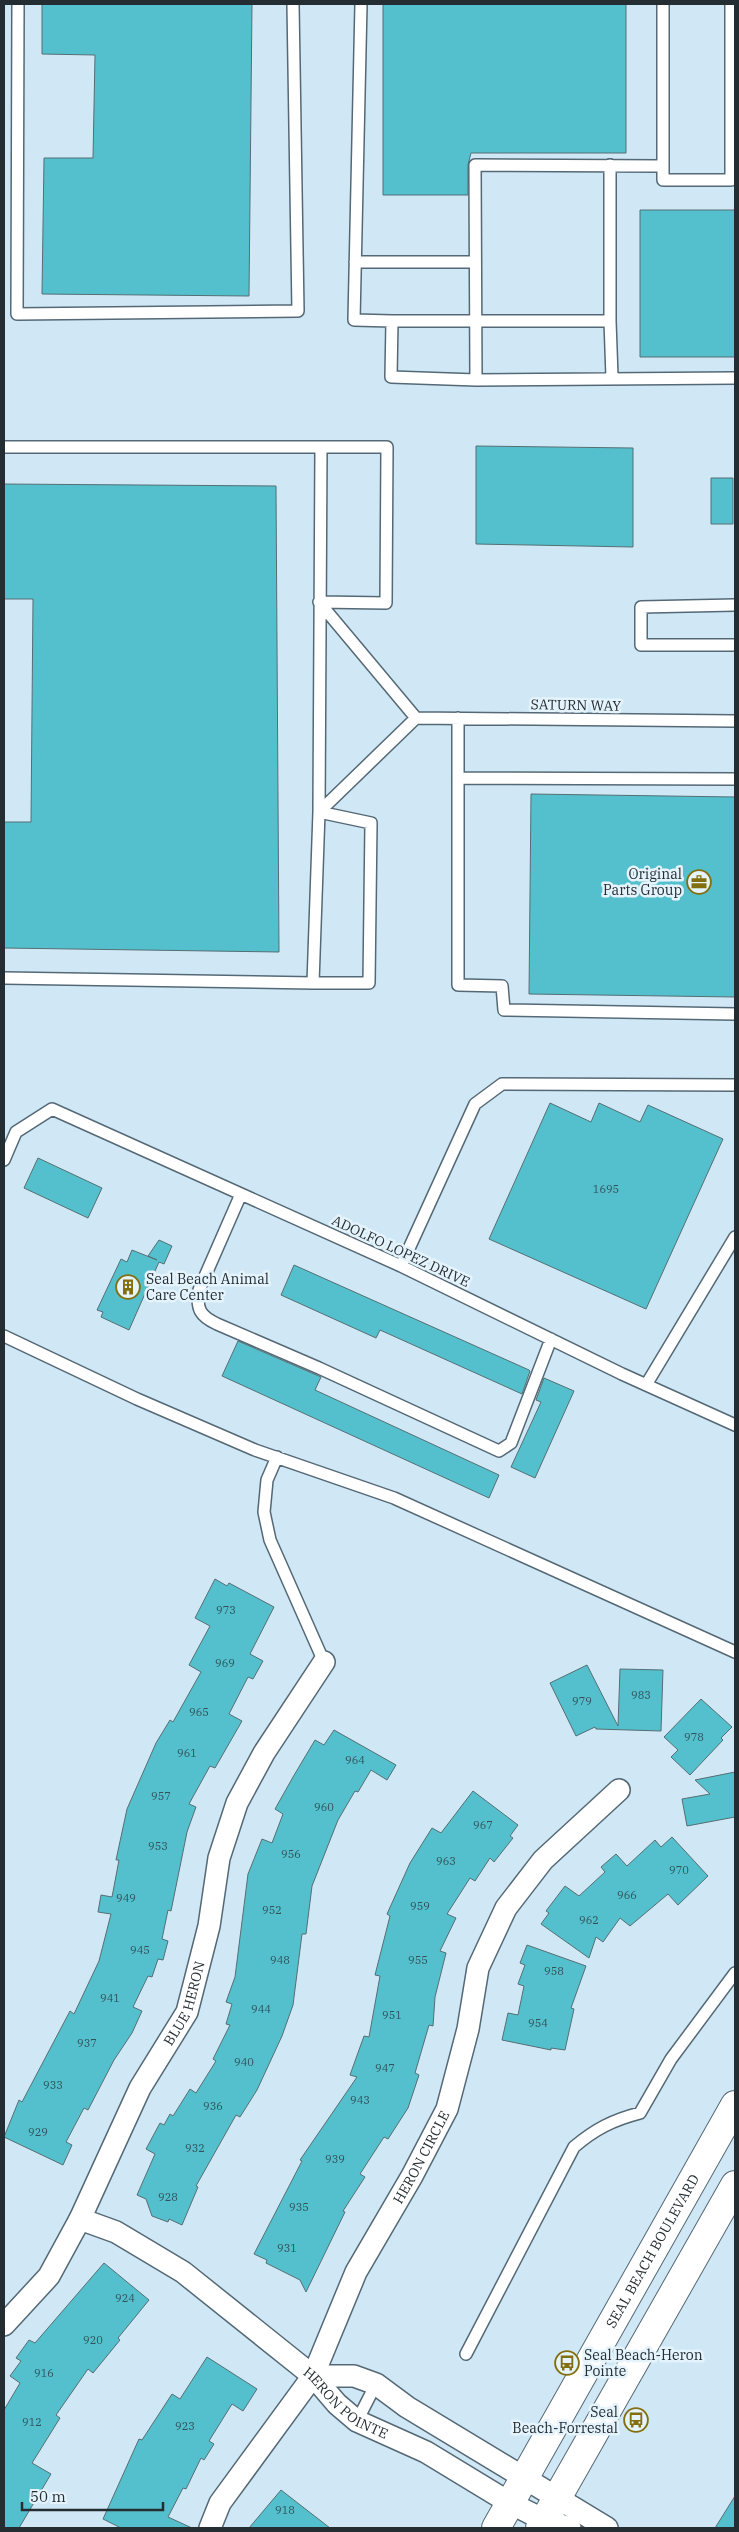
<svg xmlns="http://www.w3.org/2000/svg" width="739" height="2532" font-family="'IBM Plex Serif',serif">
<style>
.building{fill:#55c0cd;stroke:#546f72}
.lines{fill:none;stroke-linecap:round;stroke-linejoin:round}
.service-casing{stroke:#546875;stroke-width:14}
.minor-casing{stroke:#546875;stroke-width:24}
.primary-casing{stroke:#546875;stroke-width:30}
.service{stroke:#fff;stroke-width:11}
.minor{stroke:#fff;stroke-width:21}
.primary{stroke:#fff;stroke-width:28}
.labels{text-anchor:middle;dominant-baseline:central;stroke-width:5;stroke-linejoin:round;paint-order:stroke}
.number-label{font-size:11px;fill:#305259}
.street-label{font-size:14px;fill:#242d32;stroke:#e5f4fc}
.poi-label{font-size:14px;fill:#242d32;stroke:#e5f4fc;text-anchor:end}
</style>
<rect width="100%" height="100%" fill="#d0e8f6"/>
<!-- building -->
<path class="building" d="M42 4H252L249 296 42 294 44 158H93L95 55 42 54Z
M383 4H626V153H471L468 165V195H383Z
M640 210H735V357H640Z
M476 446 633 448V547L476 544Z
M711 478H733V524H711Z
M4 484 276 486 279 952 4 948V822H31L33 599H4Z
M531 794 735 797V997L529 994Z
M550 1103 591 1122 599 1103 640 1122 648 1105 723 1139 646 1309 489 1239Z
M38 1158 102 1188 88 1218 24 1188Z
M159 1240 172 1246 164 1264 159 1262 129 1330 101 1317 103 1312 97 1310 121 1259 127 1262 132 1250 157 1260 148 1256Z
M294 1265 529 1370 530 1371 522 1394 380 1330 376 1338 281 1295Z
M238 1341 321 1377 315 1390 499 1475 489 1498 222 1376Z
M544 1378 574 1391 535 1478 511 1467 541 1402 536 1400Z
M215 1579 227 1586 229 1583 274 1607 250 1654 263 1661 253 1679 248 1677 229 1714 242 1721 215 1768 210 1766 189 1804 196 1807 187 1832 171 1911 168 1910 162 1939 168 1941 163 1960 158 1959 152 1977 148 1976 133 2007 142 2011 132 2033 114 2060 88 2110 84 2108 66 2142 72 2145 63 2165 4 2137 19 2100 22 2102 70 2011 74 2014 99 1961 111 1914 98 1912 101 1895 112 1897 119 1860H116L127 1809 156 1743 170 1720 173 1722 201 1672 189 1665 210 1626 195 1618Z
M587 1665 618 1726 620 1669 663 1670 661 1731 596 1729 595 1727 576 1736 550 1683Z
M701 1699 732 1727 721 1738 723 1740 690 1775 671 1757 678 1750 664 1737Z
M334 1730 396 1765 387 1780 371 1770 358 1792 355 1791 338 1820 312 1886 306 1934H302L293 2005 282 2036 257 2090 240 2117 236 2115 196 2186 198 2187 182 2225 169 2219 168 2222 152 2216 146 2199 137 2195 155 2154 146 2149 160 2123 164 2125 170 2114 173 2116 190 2089 196 2093 216 2061 213 2059 230 2025 226 2024 232 2004 226 2002 235 1977 248 1874 262 1839 272 1843 283 1814 275 1809 293 1777 315 1740 324 1745Z
M735 1772V1817L687 1826 682 1799 710 1794 695 1780Z
M473 1791 518 1825 510 1836 513 1838 494 1862 490 1858 475 1881 470 1878 447 1914 456 1918 440 1951 446 1953 435 1997 433 2026 429 2025 415 2073 419 2075 408 2108 388 2139 384 2137 360 2174 365 2177 343 2211 345 2212 306 2292 300 2280 266 2263 267 2260 254 2254 302 2161 300 2160 357 2077 350 2075 364 2036 369 2037 380 1976 375 1975 390 1916 387 1914 410 1863 432 1828 441 1833Z
M672 1837 708 1876 678 1905 668 1894 630 1926 620 1918 603 1942 596 1937 589 1958 541 1924 549 1913 546 1911 565 1886 579 1896 605 1872 601 1867 616 1854 627 1866 655 1840 661 1847Z
M527 1945 586 1966 571 2008 574 2009 565 2050 551 2048V2050L502 2040 508 2013 518 2015 524 1986 518 1984 525 1965 520 1963Z
M104 2263 149 2300 118 2338 120 2340 93 2373 88 2369 56 2415 60 2418 32 2463 51 2474 19 2528H4V2410L20 2383 10 2376 21 2361 16 2358 29 2340 35 2343Z
M207 2357 257 2389 243 2411 232 2404 209 2441 214 2444 204 2460 201 2458 186 2489 183 2488 168 2517 192 2528H121L103 2519 139 2439 142 2440 172 2394 180 2399Z
M281 2490 299 2504 330 2528H249Z
M735 2496V2528H715Z"/>
<g class="lines">
<!-- service casing -->
<g class="service-casing">
<path id="service" d="M18 4 17 314 298 311 293 4
M361 4 354 320 392 321 391 377 476 380 475 165 663 166
M663 4V180H731V4
M355 262H474
M392 321H610V165
M610 321 612 377
M476 380 735 378
M4 447H321L319 812 313 983 4 978
M319 602 386 603 387 447H321
M319 602 416 718
M735 605 641 607V645H735
M416 718 735 721
M458 718V985L502 986 504 1010 735 1014
M458 778 735 779
M319 812 416 718
M313 983H369L371 823 319 812
M4 1160 16 1132 52 1109 401 1266 622 1374 735 1425
M241 1194 199 1290C196 1309 200 1316 217 1324L319 1368 499 1451 511 1443 551 1339
M401 1266 475 1104 502 1084 735 1085
M4 1336 137 1399 255 1450 394 1498 735 1652
M646 1385 735 1237
M277 1457 267 1480 264 1512 270 1540 324 1662
M466 2354 574 2147C595 2129 613 2120 640 2113L671 2059 735 1973
M357 2421 376 2384"/>
</g>
<!-- minor casing -->
<g class="minor-casing">
<g id="minor">
<path id="s1" d="M80 2219 116 2232 183 2272 313 2376 337 2404 357 2421 426 2452 510 2503 544 2520 570 2528"/>
<path id="s2" d="M4 2325 49 2276 80 2219 140 2088 187 2012 209 1926 219 1858 237 1803 264 1753 324 1662"/>
<path d="M313 2376H354L376 2384 407 2407 607 2528"/>
<path id="s3" d="M210 2528 220 2503 313 2376 356 2272 412 2176 447 2109 468 2029 478 1968 506 1908 543 1860 619 1790"/>
</g>
</g>
<!-- primary casing -->
<g class="primary-casing">
<g id="primary">
<path id="s4" d="M496 2528 735 2105"/>
<path d="M540 2528 735 2185"/>
</g>
</g>
<!-- service -->
<use href="#service" class="service"/>
<!-- minor -->
<use href="#minor" class="minor"/>
<!-- primary -->
<use href="#primary" class="primary"/>
</g>
<!-- icons -->
<defs>
<g id="office-ring" transform="scale(1.25)"><circle r="9.5" fill="#e5f4fc" stroke="#846f0e" stroke-width="1.5"/><path d="M-6-3h4V-5.5h4V-3h4V5H-6ZM-1-4.5V-3h2v-1.5ZM-6 0V1H6V0Z" fill="#846f0e"/></g>
<g id="building-ring" transform="scale(1.25)"><circle r="9.5" fill="#e5f4fc" stroke="#846f0e" stroke-width="1.5"/><path d="M-4-6H4V6H1V3H-1V6H-4ZM-2.5-4.3h1.7v1.8h-1.7ZM.8-4.3h1.7v1.8H.8ZM-2.5-1h1.7V.8h-1.7ZM.8-1h1.7V.8H.8Z" fill="#846f0e"/></g>
<g id="bus-ring" transform="scale(1.25)"><circle r="9.5" fill="#e5f4fc" stroke="#846f0e" stroke-width="1.5"/><path d="M-5-6H5V4H4V6H2V4H-2V6H-4V4H-5ZM-3.5-4V0h7V-4ZM-3.5 1.2v1.5H-2V1.2ZM2 1.2v1.5H3.5V1.2Z" fill="#846f0e"/></g>
</defs>
<g fill-rule="evenodd">
<use href="#office-ring" x="699" y="882"/>
<use href="#building-ring" x="128" y="1287"/>
<use href="#bus-ring" x="567" y="2363"/>
<use href="#bus-ring" x="636" y="2420"/>
</g>
<g class="labels">
<!-- number labels -->
<g class="number-label">
<text x="606" y="1189">1695</text>
<text x="226" y="1610">973</text>
<text x="225" y="1663">969</text>
<text x="641" y="1695">983</text>
<text x="582" y="1701">979</text>
<text x="199" y="1712">965</text>
<text x="694" y="1737">978</text>
<text x="187" y="1753">961</text>
<text x="355" y="1760">964</text>
<text x="161" y="1796">957</text>
<text x="324" y="1807">960</text>
<text x="483" y="1825">967</text>
<text x="158" y="1846">953</text>
<text x="291" y="1854">956</text>
<text x="446" y="1861">963</text>
<text x="679" y="1870">970</text>
<text x="627" y="1895">966</text>
<text x="126" y="1898">949</text>
<text x="420" y="1906">959</text>
<text x="272" y="1910">952</text>
<text x="589" y="1920">962</text>
<text x="140" y="1950">945</text>
<text x="280" y="1960">948</text>
<text x="418" y="1960">955</text>
<text x="554" y="1971">958</text>
<text x="110" y="1998">941</text>
<text x="261" y="2009">944</text>
<text x="392" y="2015">951</text>
<text x="538" y="2023">954</text>
<text x="87" y="2043">937</text>
<text x="244" y="2062">940</text>
<text x="385" y="2068">947</text>
<text x="53" y="2085">933</text>
<text x="360" y="2100">943</text>
<text x="213" y="2106">936</text>
<text x="38" y="2132">929</text>
<text x="195" y="2148">932</text>
<text x="335" y="2159">939</text>
<text x="168" y="2197">928</text>
<text x="299" y="2207">935</text>
<text x="287" y="2248">931</text>
<text x="125" y="2298">924</text>
<text x="93" y="2340">920</text>
<text x="44" y="2373">916</text>
<text x="32" y="2422">912</text>
<text x="185" y="2426">923</text>
<text x="285" y="2510">918</text>
</g>
<!-- street labels -->
<g class="street-label">
<text transform="translate(576 705) rotate(1)">SATURN WAY</text>
<text transform="translate(401 1251) rotate(25)">ADOLFO LOPEZ DRIVE</text>
<text stroke="none"><textPath href="#s2" startOffset="372">BLUE HERON</textPath></text>
<text stroke="none"><textPath href="#s3" startOffset="429">HERON CIRCLE</textPath></text>
<text stroke="none"><textPath href="#s4" startOffset="318">SEAL BEACH BOULEVARD</textPath></text>
<text stroke="none"><textPath href="#s1" startOffset="326">HERON POINTE</textPath></text>
</g>
<!-- poi labels -->
<g class="poi-label">
<text x="682" y="874">Original<tspan x="682" dy="16">Parts Group</tspan></text>
<text x="146" y="1279" text-anchor="start">Seal Beach Animal<tspan x="146" dy="16">Care Center</tspan></text>
<text x="584" y="2355" text-anchor="start">Seal Beach-Heron<tspan x="584" dy="16">Pointe</tspan></text>
<text x="618" y="2412">Seal<tspan x="618" dy="16">Beach-Forrestal</tspan></text>
</g>
</g>
<!-- border -->
<rect width="739" height="2532" fill="none" stroke="#242d32" stroke-width="10"/>
<!-- scale -->
<path d="M22 2502v8h141v-8" fill="none" stroke="#242d32" stroke-width="2.5"/>
<text x="30" y="2502" font-size="15" fill="#242d32" stroke="#e5f4fc" stroke-width="4" paint-order="stroke">50 m</text>
</svg>
